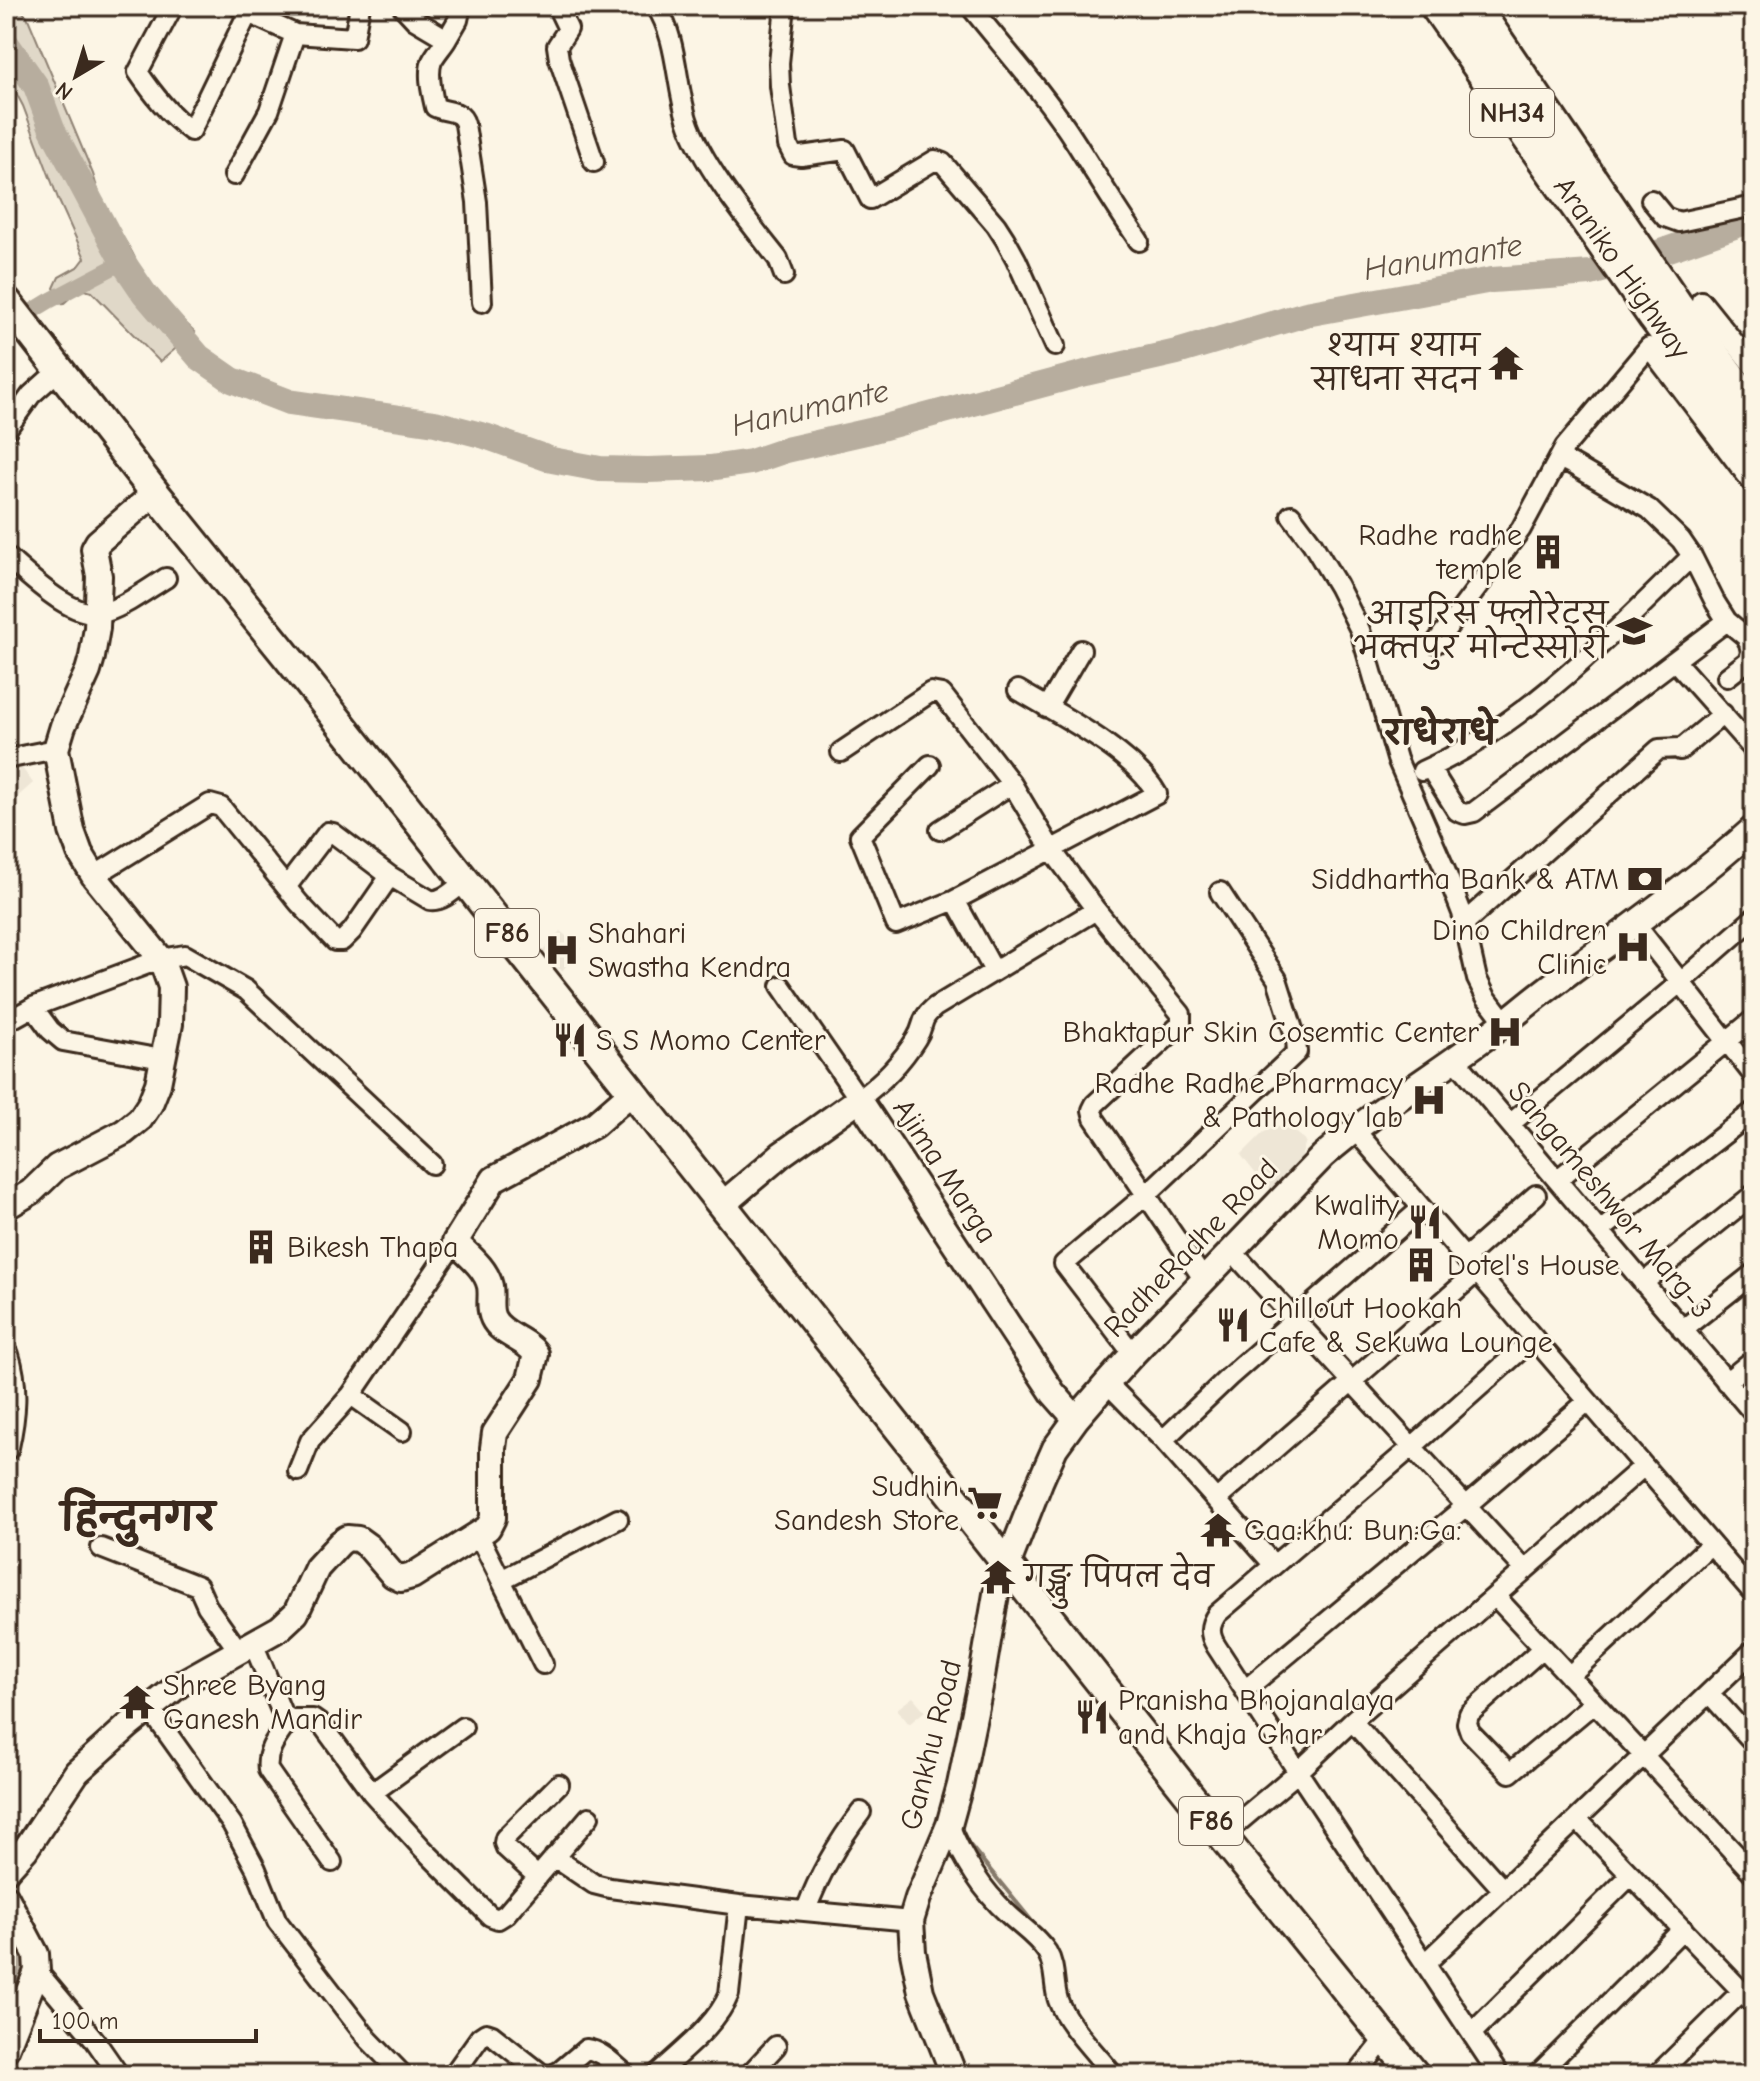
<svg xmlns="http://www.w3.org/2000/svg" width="1760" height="2081" font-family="'Comic Neue','Playpen Sans Deva',sans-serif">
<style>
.built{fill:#eee6d6}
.green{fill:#e0d8c8;stroke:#8e8173;stroke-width:2}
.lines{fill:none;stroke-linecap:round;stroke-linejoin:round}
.stream{stroke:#85796b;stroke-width:4}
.canal{stroke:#b7ad9e;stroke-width:16}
.river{stroke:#b7ad9e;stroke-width:26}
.street-casing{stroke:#3b2a1e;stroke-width:24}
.secondary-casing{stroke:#3b2a1e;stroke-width:30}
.primary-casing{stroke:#3b2a1e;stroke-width:34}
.highway-casing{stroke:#3b2a1e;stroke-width:38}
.street{stroke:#fcf5e5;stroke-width:18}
.secondary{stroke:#fcf5e5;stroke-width:24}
.primary{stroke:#fcf5e5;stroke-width:28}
.highway{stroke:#fcf5e5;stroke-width:32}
.labels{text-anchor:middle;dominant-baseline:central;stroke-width:6;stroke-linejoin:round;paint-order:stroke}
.shield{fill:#fcf5e5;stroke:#75675a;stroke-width:2}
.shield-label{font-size:28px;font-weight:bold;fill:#3b2a1e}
.street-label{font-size:30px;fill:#3b2a1e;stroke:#fcf5e5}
.poi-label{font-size:30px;fill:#3b2a1e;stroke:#fcf5e5;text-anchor:end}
.water-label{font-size:32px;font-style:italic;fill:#605144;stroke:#fcf5e5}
.neighbourhood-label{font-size:32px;font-weight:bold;fill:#3b2a1e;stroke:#fcf5e5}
.district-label{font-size:38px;font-weight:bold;fill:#3b2a1e;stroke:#fcf5e5}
</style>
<rect width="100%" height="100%" fill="#fcf5e5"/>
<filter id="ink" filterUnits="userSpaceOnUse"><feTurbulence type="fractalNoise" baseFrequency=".0125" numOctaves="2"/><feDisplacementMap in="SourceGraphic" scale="16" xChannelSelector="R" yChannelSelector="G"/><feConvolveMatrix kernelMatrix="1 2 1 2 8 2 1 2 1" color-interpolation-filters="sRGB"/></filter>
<g filter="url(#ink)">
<!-- built -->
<path class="built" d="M20 765 33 783 15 799 6 786V773Z
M560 931 581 948 562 971 553 963 554 961 543 951Z
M1284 1124 1306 1141 1298 1167 1275 1193 1259 1178 1241 1155 1264 1132Z
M913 1697 925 1711 909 1724 897 1709Z"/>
<!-- green -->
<path class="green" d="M6 6H17L27 16 93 174C100 201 114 224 129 247 135 256 138 267 144 275 159 297 176 314 195 332L160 362 92 292 80 289 63 304 54 288 59 277 79 266 85 258 59 201 23 106 6 74Z"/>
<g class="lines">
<!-- stream -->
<path class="stream" d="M1005 1608 1010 1590
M965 1839 1040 1931
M1072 2008 1087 2031"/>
<!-- canal -->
<path class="canal" d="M6 327 49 301 123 262
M6 1921C20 1949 30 1957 20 1988"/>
<!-- river -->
<path class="river" d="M6 43 36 86 52 129 123 262 144 293 199 357 232 380 289 402 435 423 485 436 552 460 600 469 648 470 710 468 751 462 786 450 870 431 1085 373 1177 352 1306 314 1492 280 1591 273 1638 260 1754 219"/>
<!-- street casing -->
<g class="street-casing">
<path id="street" d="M173 6 138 72C153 94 169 115 191 131L248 13
M238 6 248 13 295 34 354 38 360 6
M402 6 415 20 447 39 458 20 461 6
M557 6 568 29 557 46 559 59 594 162
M656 6C678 40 675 81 687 119 701 164 748 221 778 259L784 275
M785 6 779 63 780 86 788 145 793 155 801 156 845 150 870 199 935 160 943 163 996 225 1005 239 1016 259 1055 346
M970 6C1006 51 1045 94 1076 143 1096 175 1117 209 1139 241
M447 39C443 46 436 53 432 61 427 74 432 94 435 107 447 113 461 109 465 124L477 202 482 302
M234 175 269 111 295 34
M1651 200 1665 217 1679 222 1754 206
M1701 301 1754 367
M6 430 31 395 59 370
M1559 458 1573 465 1649 509 1681 540 1692 556 1715 602 1727 621 1745 636 1749 643 1751 652 1749 660 1727 677
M1291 515 1312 543 1338 586 1360 630 1397 759 1444 867 1462 913 1477 979 1486 997 1505 1022
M6 556C28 575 74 622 106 612 127 605 148 589 166 578
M1436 643 1521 529 1565 447 1649 347 1754 485
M1675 661 1754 750
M1047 708 1081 650
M841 752 931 692 942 694 1012 784 1051 849 1096 910 1181 1014V1024L1095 1104 1092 1110 1094 1118 1204 1280
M6 759 56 749
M930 765 860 836 896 924 955 900 1157 794C1135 753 1058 714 1018 690
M1430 768 1457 811 1465 814 1474 812 1727 621
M1422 771C1526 725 1611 635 1692 556
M940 830 1012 784
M94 876 210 804 221 807 299 903 335 941H342L352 931 390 876 430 900C443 902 455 889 465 881
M287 886 328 832 333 833 390 876
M955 900 994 971
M1462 913 1468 920 1659 749 1679 748 1680 750 1723 714
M1636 925 1754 1076
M781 986 859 1099C881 1083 901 1063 916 1039 926 1024 918 1021 935 1007L1096 910
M33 1007 50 1030 63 1041 162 1059
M6 1022 33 1007 161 959 185 955 246 990 432 1164
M1455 1059 1754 1414
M1510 1124 1681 982 1754 918
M1354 1129 1754 1594
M1557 1180 1754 1019
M1600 1231 1754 1111
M1232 1251 1525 1570
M1465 1258 1536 1195
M1643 1283 1754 1194
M1682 1330 1754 1273
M1133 1354 1064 1264 1146 1195 1297 1052 1296 1039 1277 979 1220 892
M1726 1382 1754 1359
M1107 1383 1163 1440 1273 1564
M351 1395 402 1431
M1163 1440 1229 1377 1422 1208
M298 1471 310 1441 351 1395 455 1242
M1216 1500 1477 1272
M478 1534 543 1664
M101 1548 198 1586 207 1606 238 1650
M501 1580 618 1519
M1495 1596 1754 1874
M253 1643 282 1713 290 1719H313L323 1726 372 1793 423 1849 490 1916 498 1919 506 1914 589 1817
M1543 1648 1469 1714 1467 1723 1470 1732 1510 1773 1594 1703
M1569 1676 1711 1544
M1245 1690 1466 1506 1588 1401
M1709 1693 1754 1743
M150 1709 232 1824 256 1869 277 1921 368 2039 403 2075
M290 1719C279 1735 265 1750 268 1770L332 1862
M1352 1721 1503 1890
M372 1793 463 1727
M1577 1819 1754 2004
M949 1825C962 1857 981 1889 1007 1913 1020 1926 1036 1935 1047 1952 1056 1967 1053 1984 1058 2000 1066 2024 1097 2054 1113 2075
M1222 1836 1298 1772 1352 1721 1644 1466
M554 1857 594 1884 610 1888 739 1905 911 1921
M538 1877 506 1848 504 1843 505 1838 559 1784
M806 1910C819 1875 838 1842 861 1812
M1426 1963 1754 1650
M37 1971 94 2039 119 2075
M1472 2033 1631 1875
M453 2075 480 2037 486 2033 492 2035 542 2074 551 2075
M552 2075 560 2071 586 2049C603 2051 614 2065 627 2075
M656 2075C680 2052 717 2025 729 1994L739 1905
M749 2075 776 2046
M1356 2075 1386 2037
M1499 2075 1298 1772 1216 1646C1209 1634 1209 1626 1217 1614L1412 1447 1534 1338
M1537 2075 1683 1929
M1657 2075 1742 1991"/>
</g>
<!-- secondary casing -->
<g class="secondary-casing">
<path id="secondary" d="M723 1204 782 1154 859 1099 1053 1393 1076 1419
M6 1207 31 1192 57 1167 124 1132 140 1119 150 1104 158 1084 170 1024 171 987 161 959 94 876 80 853 72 831 56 749 63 726 88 671 92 657 97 628 99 576 94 549 98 542 155 493
M6 1355C16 1386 13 1416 6 1447
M6 1871 25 1850 77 1772 128 1726 180 1684 280 1628 296 1613 317 1568 340 1543 347 1538 358 1539 369 1547 393 1575 401 1579 412 1576 488 1528 493 1518V1448L495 1433 530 1379 536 1354C525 1338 501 1335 493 1318 488 1308 492 1296 490 1286 486 1268 468 1255 455 1242L494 1179 594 1125 633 1091
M6 1897 36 1954 37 1971 6 2049
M954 2075 921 1992 913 1952 911 1921 918 1898 949 1825 960 1785 981 1682 996 1594 1040 1482 1055 1448 1076 1419 1107 1383 1133 1354 1323 1156C1372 1113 1427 1080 1480 1041 1502 1026 1522 1008 1543 992 1614 938 1688 888 1754 828"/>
</g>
<!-- primary casing -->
<g class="primary-casing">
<path id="primary" d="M6 301 155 493 306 680 1222 1836 1415 2075"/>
</g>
<!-- highway casing -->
<g class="highway-casing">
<path id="highway" d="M1437 6 1655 317 1754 450
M1473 6 1675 304 1754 410"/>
</g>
<!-- street -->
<use href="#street" class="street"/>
<!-- secondary -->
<use href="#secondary" class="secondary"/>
<!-- primary -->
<use href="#primary" class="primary"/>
<!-- highway -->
<use href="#highway" class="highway"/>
</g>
</g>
<!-- icons -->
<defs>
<g id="temple-bare" transform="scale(2.76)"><path d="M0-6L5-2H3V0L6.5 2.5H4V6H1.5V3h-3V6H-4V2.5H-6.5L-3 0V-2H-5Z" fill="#3b2a1e" stroke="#fcf5e5" stroke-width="2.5" paint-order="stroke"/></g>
<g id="building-bare" transform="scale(2.76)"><path d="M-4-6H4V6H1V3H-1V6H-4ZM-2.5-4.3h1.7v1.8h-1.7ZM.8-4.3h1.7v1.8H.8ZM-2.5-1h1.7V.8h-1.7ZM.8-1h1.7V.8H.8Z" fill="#3b2a1e" stroke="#fcf5e5" stroke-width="2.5" paint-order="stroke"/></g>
<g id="school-bare" transform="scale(2.76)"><path d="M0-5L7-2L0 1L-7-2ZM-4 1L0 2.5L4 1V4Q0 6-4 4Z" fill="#3b2a1e" stroke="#fcf5e5" stroke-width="2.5" paint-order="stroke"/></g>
<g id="bank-bare" transform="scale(2.76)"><path d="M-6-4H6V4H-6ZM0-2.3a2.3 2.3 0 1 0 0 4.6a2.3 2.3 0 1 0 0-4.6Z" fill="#3b2a1e" stroke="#fcf5e5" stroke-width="2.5" paint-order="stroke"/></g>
<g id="hospital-bare" transform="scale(2.76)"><path d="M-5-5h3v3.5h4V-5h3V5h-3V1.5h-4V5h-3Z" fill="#3b2a1e" stroke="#fcf5e5" stroke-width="2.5" paint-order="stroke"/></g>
<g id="restaurant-bare" transform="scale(2.76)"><path d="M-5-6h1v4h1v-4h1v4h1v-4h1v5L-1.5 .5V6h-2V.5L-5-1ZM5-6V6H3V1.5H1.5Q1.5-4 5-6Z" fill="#3b2a1e" stroke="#fcf5e5" stroke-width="2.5" paint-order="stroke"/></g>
<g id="supermarket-bare" transform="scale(2.76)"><path d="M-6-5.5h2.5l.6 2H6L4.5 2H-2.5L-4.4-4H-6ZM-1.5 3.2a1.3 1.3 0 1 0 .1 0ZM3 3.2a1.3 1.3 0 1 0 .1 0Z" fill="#3b2a1e" stroke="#fcf5e5" stroke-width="2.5" paint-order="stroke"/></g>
</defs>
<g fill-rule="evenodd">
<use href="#temple-bare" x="1506" y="363"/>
<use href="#building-bare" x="1548" y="552"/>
<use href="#school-bare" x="1634" y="631"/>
<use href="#bank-bare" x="1645" y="879"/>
<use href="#hospital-bare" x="1633" y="947"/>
<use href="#hospital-bare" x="562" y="950"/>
<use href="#hospital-bare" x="1505" y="1032"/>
<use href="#restaurant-bare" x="570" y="1040"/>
<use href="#hospital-bare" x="1429" y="1100"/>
<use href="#restaurant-bare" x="1425" y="1222"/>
<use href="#building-bare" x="261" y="1247"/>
<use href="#building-bare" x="1421" y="1265"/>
<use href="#restaurant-bare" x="1233" y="1325"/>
<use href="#supermarket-bare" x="985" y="1503"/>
<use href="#temple-bare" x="1218" y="1530"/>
<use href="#temple-bare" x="998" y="1577"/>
<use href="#temple-bare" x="137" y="1702"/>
<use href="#restaurant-bare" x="1092" y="1717"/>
</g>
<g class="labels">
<!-- shield labels -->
<g class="shield">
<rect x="1470" y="89" width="84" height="48" rx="6"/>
<rect x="475" y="909" width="64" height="48" rx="6"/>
<rect x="1179" y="1797" width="64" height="48" rx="6"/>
</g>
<g class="shield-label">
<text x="1512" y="113">NH34</text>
<text x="507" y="933">F86</text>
<text x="1211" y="1821">F86</text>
</g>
<!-- street labels -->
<g class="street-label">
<text transform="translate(1622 268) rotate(55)">Araniko Highway</text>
<text transform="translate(945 1171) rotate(57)">Ajima Marga</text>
<text transform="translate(1610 1200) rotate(50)">Sangameshwor Marg-3</text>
<text transform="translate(1191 1248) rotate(-46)">RadheRadhe Road</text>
<text transform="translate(931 1745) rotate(-76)">Gankhu Road</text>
</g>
<!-- poi labels -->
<g class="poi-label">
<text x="1480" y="346">श्याम श्याम<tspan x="1480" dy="34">साधना सदन</tspan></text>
<text x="1522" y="535">Radhe radhe<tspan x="1522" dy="34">temple</tspan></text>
<text x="1608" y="614">आइरिस फ्लोरेट्स<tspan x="1608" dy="34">भक्तपुर मोन्टेस्सोरी</tspan></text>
<text x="1619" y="879">Siddhartha Bank &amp; ATM</text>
<text x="1607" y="930">Dino Children<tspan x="1607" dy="34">Clinic</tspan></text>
<text x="588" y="933" text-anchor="start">Shahari<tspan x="588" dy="34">Swastha Kendra</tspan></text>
<text x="1479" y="1032">Bhaktapur Skin Cosemtic Center</text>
<text x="596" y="1040" text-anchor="start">S S Momo Center</text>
<text x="1403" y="1083">Radhe Radhe Pharmacy<tspan x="1403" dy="34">&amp; Pathology lab</tspan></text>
<text x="1399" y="1205">Kwality<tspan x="1399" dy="34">Momo</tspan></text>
<text x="287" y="1247" text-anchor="start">Bikesh Thapa</text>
<text x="1447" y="1265" text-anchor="start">Dotel's House</text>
<text x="1259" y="1308" text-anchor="start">Chillout Hookah<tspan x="1259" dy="34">Cafe &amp; Sekuwa Lounge</tspan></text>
<text x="959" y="1486">Sudhin<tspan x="959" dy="34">Sandesh Store</tspan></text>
<text x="1244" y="1530" text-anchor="start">Gaa:khu: Bun:Ga:</text>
<text x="1024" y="1577" text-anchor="start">गङ्खु पिपल देव</text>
<text x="163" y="1685" text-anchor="start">Shree Byang<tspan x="163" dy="34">Ganesh Mandir</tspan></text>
<text x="1118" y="1700" text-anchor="start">Pranisha Bhojanalaya<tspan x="1118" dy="34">and Khaja Ghar</tspan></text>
</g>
<!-- water labels -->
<g class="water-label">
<text transform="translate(1443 257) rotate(-9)">Hanumante</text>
<text transform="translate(810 408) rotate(-13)">Hanumante</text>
</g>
<!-- neighbourhood labels -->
<g class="neighbourhood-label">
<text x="1440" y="733">राधेराधे</text>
</g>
<!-- district labels -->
<g class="district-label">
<text x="138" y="1518">हिन्दुनगर</text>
</g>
</g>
<!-- margin -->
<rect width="1760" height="2081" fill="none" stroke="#fcf5e5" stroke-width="32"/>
<rect x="16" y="16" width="1728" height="2049" fill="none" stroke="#3b2a1e" stroke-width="3" filter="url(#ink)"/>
<!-- north arrow -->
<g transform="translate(76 76) rotate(218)" stroke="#fcf5e5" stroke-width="6" paint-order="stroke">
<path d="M0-6L14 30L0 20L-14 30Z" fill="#3b2a1e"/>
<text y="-12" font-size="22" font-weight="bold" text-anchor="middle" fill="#3b2a1e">N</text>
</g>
<!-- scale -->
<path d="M40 2029v12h216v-12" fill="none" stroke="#3b2a1e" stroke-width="4"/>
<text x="52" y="2029" font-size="24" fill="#3b2a1e" stroke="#fcf5e5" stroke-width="6" paint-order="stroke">100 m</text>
</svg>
